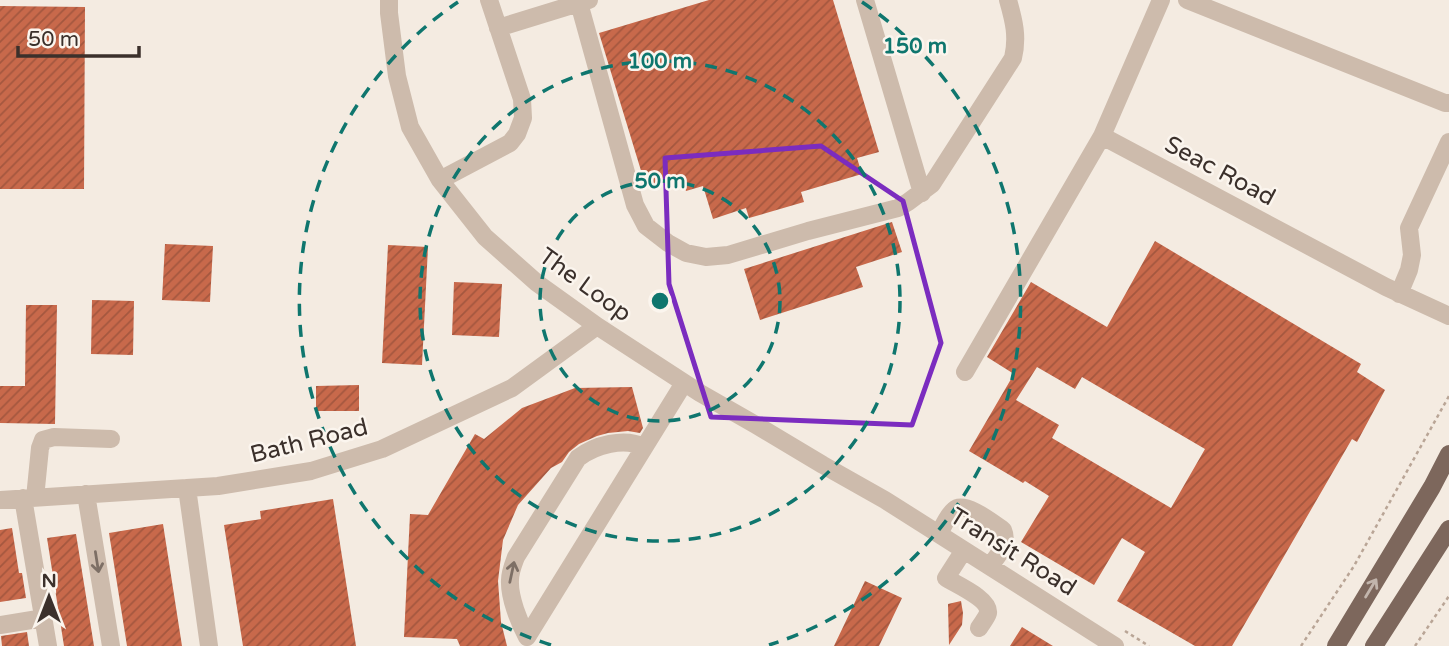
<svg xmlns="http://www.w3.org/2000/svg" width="1449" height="646" font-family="'Varela Round',sans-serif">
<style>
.building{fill:url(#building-hatch);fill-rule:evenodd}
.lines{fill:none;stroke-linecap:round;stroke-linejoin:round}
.path{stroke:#b9a596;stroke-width:2.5;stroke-dasharray:3.5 3.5;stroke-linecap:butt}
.minor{stroke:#cdbbac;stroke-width:18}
.major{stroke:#7d675c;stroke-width:18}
.oneway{stroke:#7d6f65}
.oneway2{stroke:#c2b5ac}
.marked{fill:none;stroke:#7b2cbf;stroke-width:5;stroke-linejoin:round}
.ring{fill:none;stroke:#0f766e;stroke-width:3.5;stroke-dasharray:12 9}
.labels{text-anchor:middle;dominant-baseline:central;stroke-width:5;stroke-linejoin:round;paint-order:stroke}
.street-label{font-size:24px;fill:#3b302b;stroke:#fbf5ee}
.centre{fill:#0f766e;stroke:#fbf5ee;stroke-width:3.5}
.ring-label{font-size:21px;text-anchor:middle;font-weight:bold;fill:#0f766e;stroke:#fbf5ee;stroke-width:5;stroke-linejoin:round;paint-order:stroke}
</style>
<defs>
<pattern id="building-hatch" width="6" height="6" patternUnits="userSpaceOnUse" patternTransform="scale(1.75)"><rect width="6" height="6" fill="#c8694b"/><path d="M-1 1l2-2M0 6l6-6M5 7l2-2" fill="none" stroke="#a4573f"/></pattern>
</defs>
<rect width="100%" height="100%" fill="#f4ebe1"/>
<!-- building -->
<path class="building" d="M709 0H833L879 152 857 158 862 174 801 192 804 202 749 218 746 208 713 219 703 186 686 191 681 176 646 187 599 33Z
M0 6 85 7 84 189H0Z
M892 222 902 252 856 267 863 287 760 320 744 269Z
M1155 241 1361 364 1357 372 1385 390 1357 442 1352 439 1232 646H1195L1117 601 1145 552 1122 538 1094 585 1021 542 1049 496 1025 481 1023 483 969 451 1014 374 987 357 1031 282 1107 327ZM1037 367 1075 389 1082 377 1205 449 1171 508 1052 438 1059 425 1016 400Z
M165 244 213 246 210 302 162 300Z
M388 245 428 247 422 365 382 363Z
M454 282 502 284 499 337 452 335Z
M92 300 134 301 133 355 91 354Z
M26 305H57L55 424 0 423V386H25Z
M359 385V411H316V386Z
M632 387 643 428 640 433 628 431 608 433 597 436 579 444 569 452 562 462 551 468 518 505 503 540 498 581 501 622 507 646H460L457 639 404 637 410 514 428 515 475 434 484 439 522 408 575 388Z
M333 499 356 646H243L224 525 261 519 260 511Z
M163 524 182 646H127L109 533Z
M12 528 19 573H22L26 598 0 602V530Z
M76 534 94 646H64L47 538Z
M865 581 902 598 879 646H834Z
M961 601 963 613 962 625 949 645 948 604Z
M1022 627 1053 646H1010Z
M27 632 29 646H2L1 636Z"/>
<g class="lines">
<!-- path -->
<path class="path" d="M1125 631 1149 646
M1301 646 1354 566 1449 396
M1415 646 1449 596"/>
<!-- minor -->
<path class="minor" d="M389 0V13L397 76 410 127 440 180 485 237 537 283 597 326 700 393 756 425 823 465 885 500 1115 646
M865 0 922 193
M1187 0 1445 103H1449
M579 3 635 205 646 226 668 243 686 253 706 257 728 255 808 231 898 208 908 202 932 184 1013 58C1018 37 1014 21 1008 0
M498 28 589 0
M1102 136 1386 287 1449 316
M440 180 510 143 517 134 523 118 522 99 489 0
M1399 294 1409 270 1412 255 1409 228 1449 142
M965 372 1102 136 1161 0
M187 488 209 646
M86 494 111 646
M23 498 48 646
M35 498 40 448 43 440 54 437 111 439
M0 500 218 486 311 471 382 449 512 388 597 326
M939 534C943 527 947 516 954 510 964 500 993 523 1003 530 1009 544 998 555 990 566
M964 550 946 578C957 585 990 599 988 613 987 617 982 623 979 628
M0 625 44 618
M527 637 684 383
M527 637C519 622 509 597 510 580 510 572 513 565 516 557L578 458C595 445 624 437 644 447"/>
<!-- major -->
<path class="major" d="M1336 646 1432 487 1449 454
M1374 646 1449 529"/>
</g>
<!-- one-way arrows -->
<defs><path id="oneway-shaft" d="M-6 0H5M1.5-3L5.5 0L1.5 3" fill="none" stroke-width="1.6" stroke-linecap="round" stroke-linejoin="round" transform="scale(1.75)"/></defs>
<g class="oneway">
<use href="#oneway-shaft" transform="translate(97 562) rotate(81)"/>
<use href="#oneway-shaft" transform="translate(512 572) rotate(-78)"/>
</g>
<use class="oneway2" href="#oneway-shaft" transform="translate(1371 588) rotate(-59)"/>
<!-- marked area -->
<path class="marked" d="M821 146 903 201 941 343 912 425 711 417 669 284 665 158Z"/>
<!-- distance rings -->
<g class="ring">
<circle cx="660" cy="301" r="120"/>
<circle cx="660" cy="301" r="240"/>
<path d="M551 645A361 361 0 0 1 458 2M862 2A361 361 0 0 1 769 645"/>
</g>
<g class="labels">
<!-- street labels -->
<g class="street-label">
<text transform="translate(1220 171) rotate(28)">Seac Road</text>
<text transform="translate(585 285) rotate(36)">The Loop</text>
<text transform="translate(309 441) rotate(-14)">Bath Road</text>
<text transform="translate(1013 552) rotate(32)">Transit Road</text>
</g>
</g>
<circle cx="660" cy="301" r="10" class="centre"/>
<g class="ring-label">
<text x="915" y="53">150 m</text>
<text x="660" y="68">100 m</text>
<text x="660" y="188">50 m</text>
</g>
<!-- north arrow -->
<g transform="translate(49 597)" stroke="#fbf5ee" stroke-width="5" paint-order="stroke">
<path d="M0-5L12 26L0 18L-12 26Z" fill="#3b302b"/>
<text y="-10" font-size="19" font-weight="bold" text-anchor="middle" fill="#3b302b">N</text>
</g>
<!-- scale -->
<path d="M18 46v10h121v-10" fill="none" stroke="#3b302b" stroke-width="3.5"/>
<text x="28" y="46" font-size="21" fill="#3b302b" stroke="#fbf5ee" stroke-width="5" paint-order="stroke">50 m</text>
</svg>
